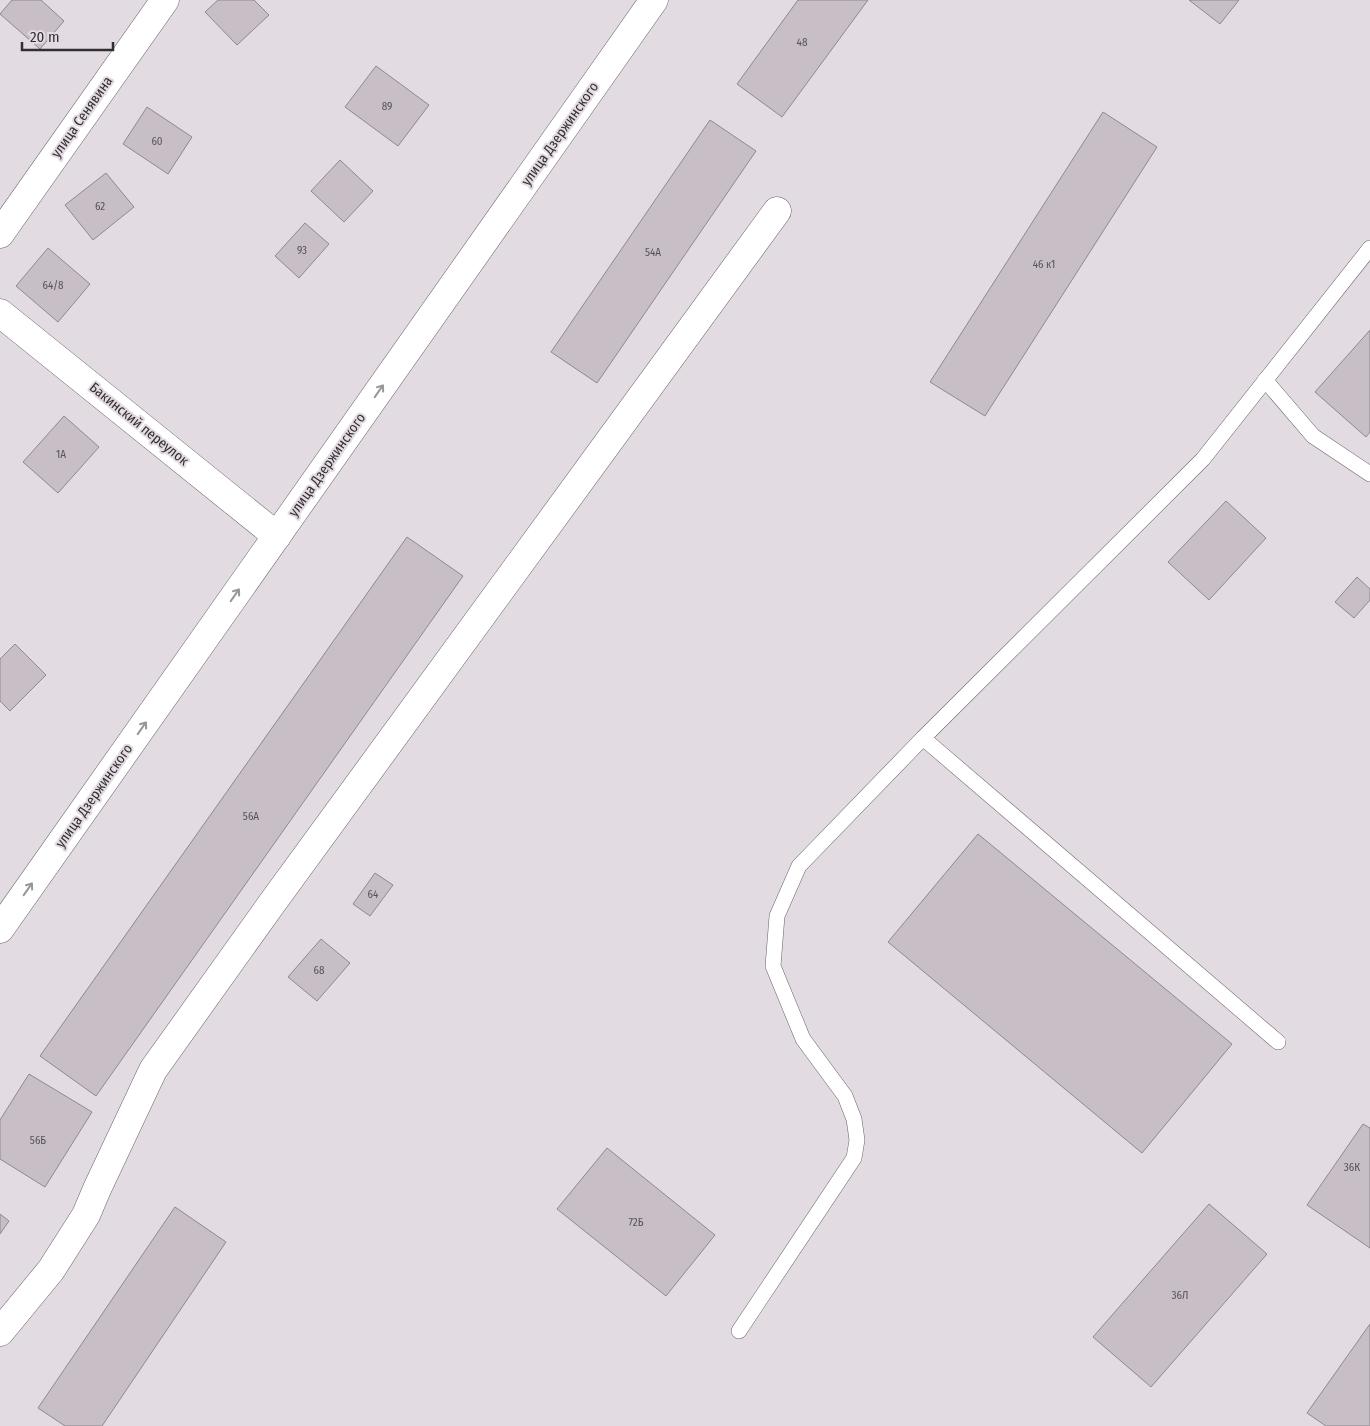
<svg xmlns="http://www.w3.org/2000/svg" width="1370" height="1426" font-family="'Fira Sans Condensed',sans-serif">
<style>
.building{fill:#c8bfc6;stroke:#8f888e}
.lines{fill:none;stroke-linecap:round;stroke-linejoin:round}
.service-casing{stroke:#6a6369;stroke-width:16}
.minor-casing{stroke:#6a6369;stroke-width:29}
.secondary-casing{stroke:#6a6369;stroke-width:29}
.service{stroke:#fff;stroke-width:15}
.minor{stroke:#fff;stroke-width:28}
.secondary{stroke:#fff;stroke-width:28}
.oneway{stroke:#989798}
.labels{text-anchor:middle;dominant-baseline:central;stroke-width:4;stroke-linejoin:round;paint-order:stroke}
.number-label{font-size:11px;fill:#585357}
.street-label{font-size:14px;fill:#322f32;stroke:#e3dbe2}
</style>
<rect width="100%" height="100%" fill="#e3dbe2"/>
<!-- building -->
<path class="building" d="M12 0H41L64 21 40 49 0 14Z
M218 0H254L269 15 237 45 205 12Z
M798 0H868L782 117 737 84Z
M1189 0H1239L1220 24Z
M376 66 429 105 398 146 345 107Z
M147 107 192 137 168 174 123 144Z
M1103 112 1157 147 985 416 930 382Z
M710 120 756 151 597 383 551 352Z
M340 160 373 191 344 222 311 191Z
M106 173 134 207 93 240 65 205Z
M305 223 329 244 299 278 275 256Z
M48 248 90 284 58 322 16 286Z
M1370 330V432L1366 437 1315 392Z
M64 416 99 447 58 493 23 462Z
M1226 501 1266 538 1209 600 1168 562Z
M407 537 463 576 96 1096 40 1056Z
M1357 577 1370 589V600L1354 618 1335 602Z
M15 644 46 675 10 711 0 701V659Z
M978 834 1232 1044 1142 1153 888 942Z
M375 873 393 885 370 916 353 904Z
M321 939 350 963 317 1001 288 977Z
M29 1074 92 1112 45 1187 0 1159V1120Z
M1363 1124 1370 1128V1248L1307 1205Z
M607 1148 715 1235 666 1296 557 1209Z
M1209 1204 1267 1254 1151 1387 1093 1337Z
M175 1207 226 1242 102 1426H65L38 1408Z
M0 1214 9 1221 0 1234Z
M1370 1324V1426H1326L1307 1413Z"/>
<g class="lines">
<!-- service casing -->
<g class="service-casing">
<path id="service" d="M1265 380 1313 436 1370 474
M1278 1042 923 738 1203 459 1370 248
M739 1331 854 1158 857 1140 854 1119 845 1096 803 1039 773 966 777 916 799 866 923 738"/>
</g>
<!-- minor casing -->
<g class="minor-casing">
<path id="minor" d="M0 234 165 0
M0 313 277 536
M0 1332 51 1270 86 1215 97 1189 153 1070 270 906 777 211"/>
</g>
<!-- secondary casing -->
<g class="secondary-casing">
<path id="secondary" d="M0 929 654 0"/>
</g>
<!-- service -->
<use href="#service" class="service"/>
<!-- minor -->
<use href="#minor" class="minor"/>
<!-- secondary -->
<use href="#secondary" class="secondary"/>
</g>
<!-- one-way arrows -->
<defs><path id="oneway-shaft" d="M-6 0H5M1.5-3L5.5 0L1.5 3" fill="none" stroke-width="1.6" stroke-linecap="round" stroke-linejoin="round" transform="scale(1.25)"/></defs>
<g class="oneway">
<use href="#oneway-shaft" transform="translate(379 391) rotate(-55)"/>
<use href="#oneway-shaft" transform="translate(235 595) rotate(-55)"/>
<use href="#oneway-shaft" transform="translate(142 728) rotate(-55)"/>
<use href="#oneway-shaft" transform="translate(28 889) rotate(-55)"/>
</g>
<g class="labels">
<!-- number labels -->
<g class="number-label">
<text x="802" y="42">48</text>
<text x="387" y="106">89</text>
<text x="157" y="141">60</text>
<text x="100" y="206">62</text>
<text x="302" y="250">93</text>
<text x="653" y="252">54А</text>
<text x="1044" y="264">46 к1</text>
<text x="53" y="285">64/8</text>
<text x="61" y="454">1А</text>
<text x="251" y="816">56А</text>
<text x="373" y="894">64</text>
<text x="319" y="970">68</text>
<text x="38" y="1140">56Б</text>
<text x="1352" y="1167">36К</text>
<text x="636" y="1222">72Б</text>
<text x="1180" y="1295">36Л</text>
</g>
<!-- street labels -->
<g class="street-label">
<text transform="translate(82 117) rotate(-55)">улица Сенявина</text>
<text transform="translate(560 134) rotate(-55)">улица Дзержинского</text>
<text transform="translate(139 424) rotate(39)">Бакинский переулок</text>
<text transform="translate(327 465) rotate(-55)">улица Дзержинского</text>
<text transform="translate(94 796) rotate(-55)">улица Дзержинского</text>
</g>
</g>
<!-- scale -->
<path d="M22 42v8h91v-8" fill="none" stroke="#322f32" stroke-width="2.5"/>
<text x="30" y="42" font-size="15" fill="#322f32" stroke="#e3dbe2" stroke-width="4" paint-order="stroke">20 m</text>
</svg>
